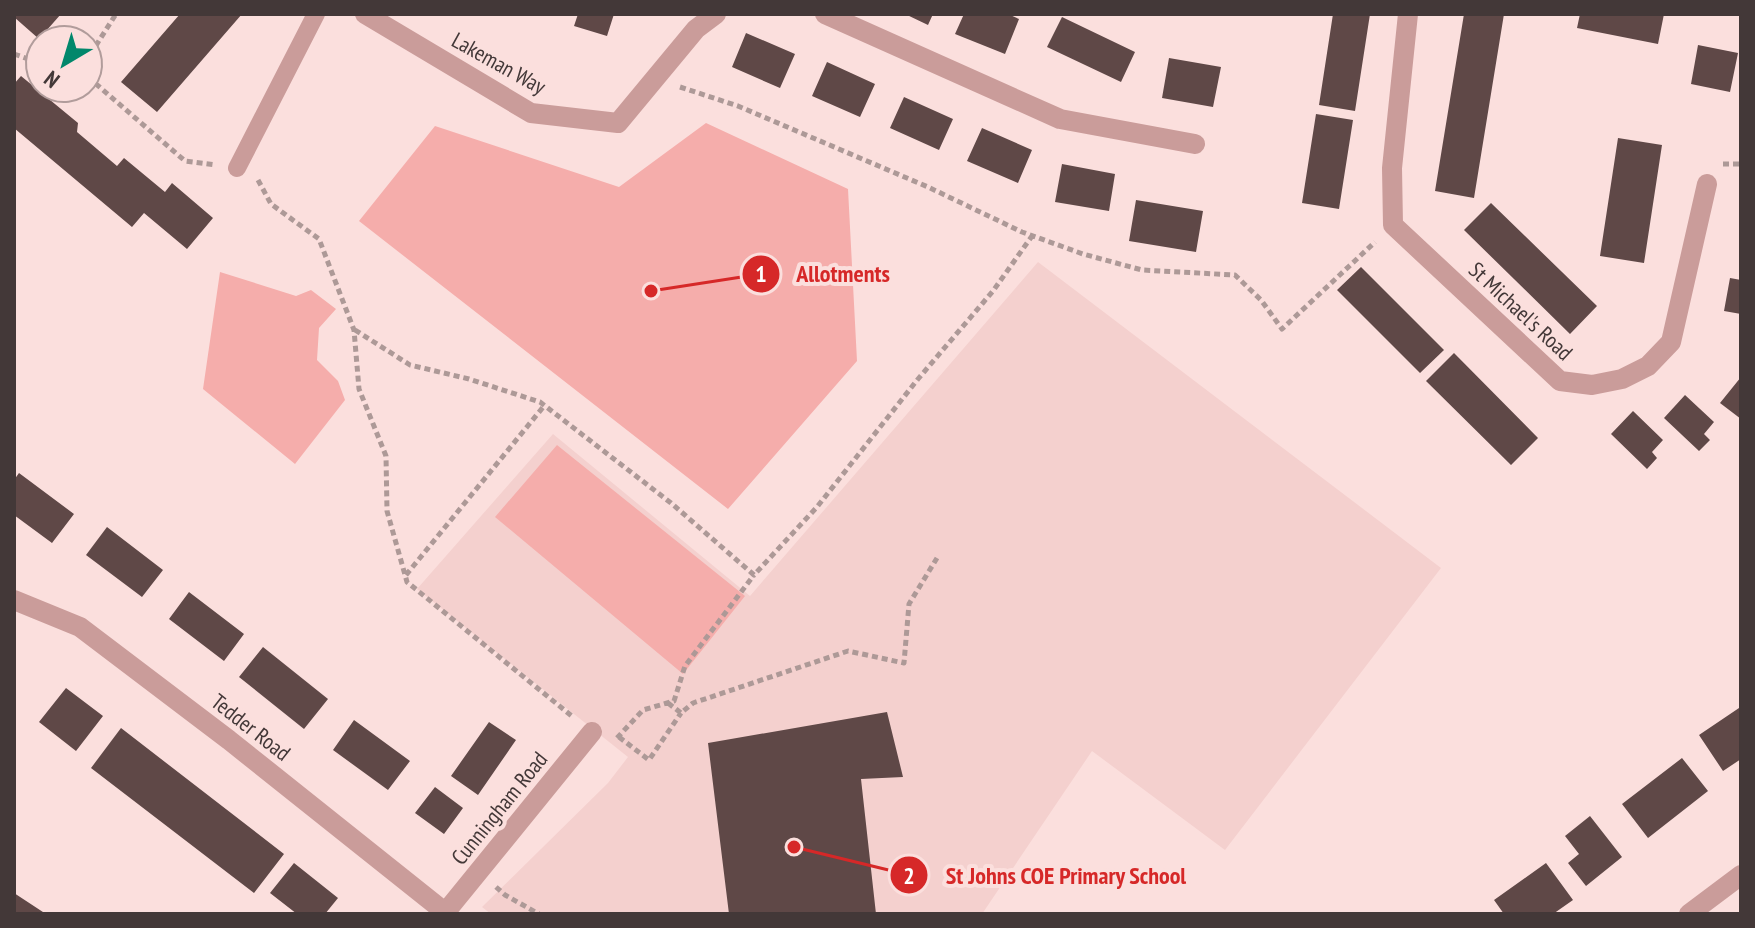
<svg xmlns="http://www.w3.org/2000/svg" width="1755" height="928" font-family="'PT Sans Narrow',sans-serif">
<style>
.built{fill:#f4d0ce}
.green{fill:#f5adab}
.building{fill:#5f4847}
.lines{fill:none;stroke-linecap:round;stroke-linejoin:round}
.path{stroke:#ad9997;stroke-width:5;stroke-dasharray:6 4;stroke-linecap:butt}
.lane{stroke:#ca9c9a;stroke-width:18}
.street{stroke:#ca9c9a;stroke-width:20}
.labels{text-anchor:middle;dominant-baseline:central;stroke-width:8;stroke-linejoin:round;paint-order:stroke}
.street-label{font-size:22px;fill:#433838;stroke:#fbdfdd}
.leader{fill:none;stroke:#d62828;stroke-width:3}
.callout-dot{fill:#d62828;stroke:#fbdfdd;stroke-width:3}
.mark-label{font-size:24px;text-anchor:middle;font-weight:bold;fill:#fff}
.callout-label{font-size:24px;text-anchor:middle;font-weight:bold;fill:#d62828;stroke:#fbdfdd;stroke-width:8;stroke-linejoin:round;paint-order:stroke}
</style>
<rect width="100%" height="100%" fill="#fbdfdd"/>
<!-- built -->
<path class="built" d="M1038 262 1441 568 1225 850 1092 751 982 914H491L482 907 608 783 628 757 417 589 553 434 750 596Z"/>
<!-- green -->
<path class="green" d="M706 123 848 189 857 361 728 509 359 221 435 126 619 187Z
M220 272 296 296 311 290 336 309 319 328 317 360 338 381 345 400 295 464 203 389Z
M557 445 745 596 683 674 495 517Z"/>
<!-- building -->
<path class="building" d="M14 14H61L39 39 14 17Z
M180 14H242L157 112 121 82Z
M578 14H614L607 36 574 26Z
M905 14H933L928 25Z
M964 14H1008L1019 19 1005 54 955 34Z
M1333 14H1370L1355 111 1319 105Z
M1464 14H1504L1474 198 1435 191Z
M1580 14H1664L1658 44 1577 28Z
M1062 17 1135 52 1121 82 1047 47Z
M746 33 795 54 780 88 732 67Z
M1698 45 1738 53 1730 92 1691 84Z
M1169 58 1221 67 1213 107 1162 98Z
M827 62 875 84 860 117 812 96Z
M21 76 78 123 77 132 117 166 124 158 165 192 172 183 213 218 187 249 144 213 132 227 14 128V84Z
M904 97 953 119 939 150 890 128Z
M1316 114 1353 120 1339 209 1302 203Z
M982 128 1032 150 1018 183 967 161Z
M1618 138 1662 145 1644 263 1600 256Z
M1062 164 1115 174 1109 211 1055 202Z
M1136 200 1203 211 1196 252 1129 241Z
M1491 203 1597 306 1570 334 1464 230Z
M1361 267 1444 350 1420 373 1337 290Z
M1730 278 1741 280V314L1724 311Z
M1454 353 1538 438 1511 465 1426 381Z
M1741 377V419L1720 403Z
M1685 395 1714 422 1704 434 1710 440 1699 451 1664 418Z
M1633 411 1663 440 1652 452 1657 458 1647 469 1611 434Z
M19 473 74 514 52 543 14 515V480Z
M107 527 163 570 142 597 86 555Z
M189 592 244 634 224 661 169 619Z
M263 647 328 699 304 729 239 677Z
M66 688 103 716 76 751 39 722Z
M1739 708 1741 711V759L1723 771 1699 735Z
M887 712 903 777 861 779 876 914H729L708 743Z
M354 720 410 761 388 790 333 750Z
M489 722 516 740 478 795 451 776Z
M121 728 284 854 254 893 91 768Z
M1682 758 1708 791 1648 838 1622 804Z
M435 787 463 808 444 834 415 813Z
M1590 816 1622 857 1586 886 1568 863 1579 854 1565 836Z
M294 863 338 898 325 914H297L270 893Z
M1546 863 1573 900 1553 914H1504L1494 900Z
M14 893 46 914H14Z"/>
<g class="lines">
<!-- path -->
<path class="path" d="M88 52 95 47 116 14
M14 54 40 63
M88 77 185 161 216 165
M680 87 738 106 928 187 1022 232 1083 254 1142 270 1235 275 1261 300 1282 329 1375 242
M1723 164H1741
M258 180 271 204 319 239 354 330 359 389 386 456 387 511 407 582 573 717
M355 330 410 365 469 379 540 402 671 503 754 575 817 507 918 379 993 291 1032 236
M406 575 544 406
M668 703 681 713 693 703 848 651 904 663 909 604 937 558
M619 737 649 760 681 713
M617 738 643 710 674 701 685 666 754 575
M496 887 505 895 539 914"/>
<!-- lane -->
<path class="lane" d="M237 168 316 14"/>
<!-- street -->
<path class="street" d="M365 14 531 113 618 123 696 29 716 14
M825 14 1060 119 1195 144
M1408 14 1392 168 1393 225 1560 381 1592 385 1622 379 1648 366 1671 342 1707 184
M14 600 80 627 229 740 446 913
M444 914 592 732
M1689 914 1741 875"/>
</g>
<g class="labels">
<!-- street labels -->
<g class="street-label">
<text transform="translate(499 63) rotate(29)">Lakeman Way</text>
<text transform="translate(1521 311) rotate(43)">St Michael's Road</text>
<text transform="translate(251 727) rotate(38)">Tedder Road</text>
<text transform="translate(499 808) rotate(-51)">Cunningham Road</text>
</g>
</g>
<!-- callouts -->
<path class="leader" d="M651 291L761 274M794 847L909 875"/>
<g class="callout-dot">
<circle cx="651" cy="291" r="8"/>
<circle cx="794" cy="847" r="8"/>
<circle cx="761" cy="274" r="20"/>
<circle cx="909" cy="875" r="20"/>
</g>
<g class="mark-label">
<text x="761" y="282">1</text>
<text x="909" y="884">2</text>
</g>
<g class="callout-label">
<text x="843" y="282">Allotments</text>
<text x="1066" y="884">St Johns COE Primary School</text>
</g>
<!-- border -->
<rect width="1755" height="928" fill="none" stroke="#433838" stroke-width="32"/>
<!-- north arrow -->
<g transform="translate(64 64) rotate(218)"><circle r="38" fill="#fbdfdd" stroke="#b19c9b" stroke-width="2"/>
<path d="M0-6L14 30L0 20L-14 30Z" fill="#01876b"/>
<text y="-12" font-size="22" font-weight="bold" text-anchor="middle" fill="#433838">N</text>
</g>
</svg>
